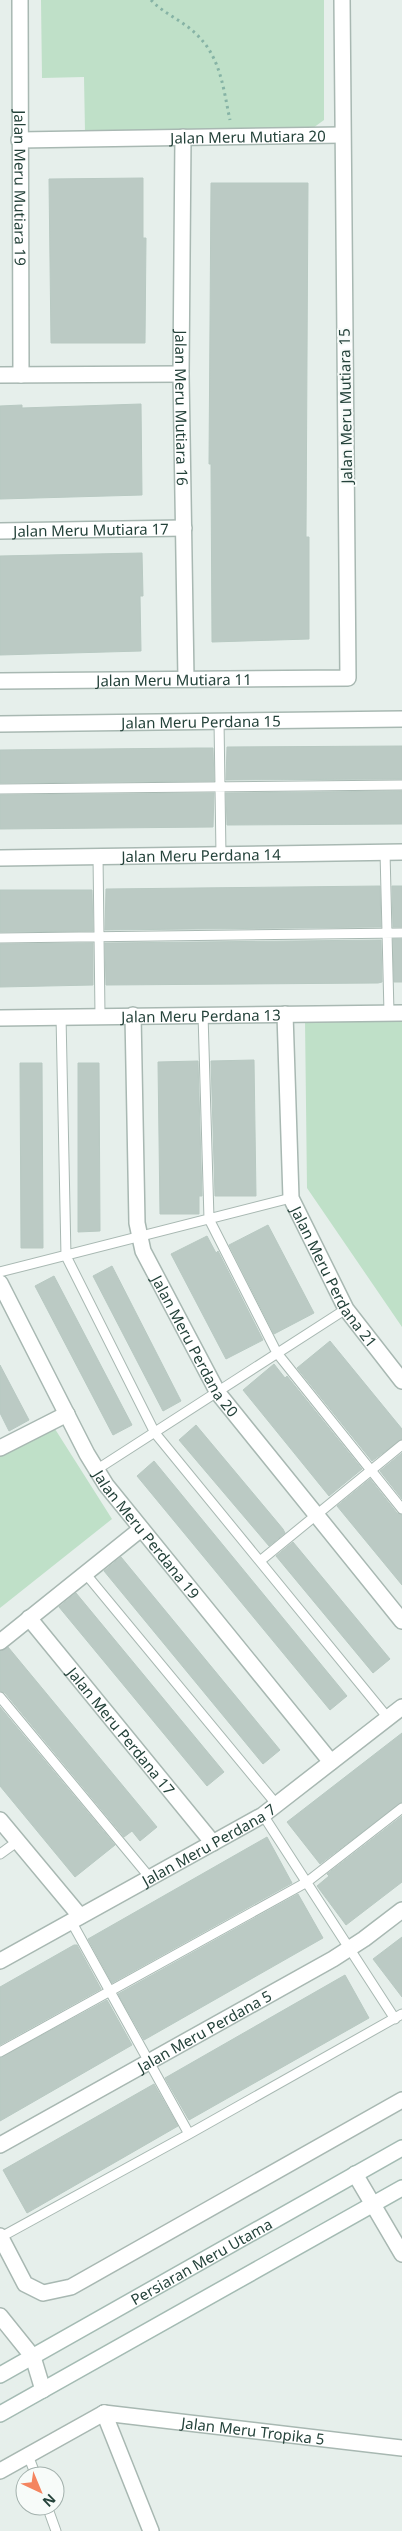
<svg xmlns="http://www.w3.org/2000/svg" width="402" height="2531" font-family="'Noto Sans',sans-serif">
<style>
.green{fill:#bfe0c8}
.building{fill:#bbcac4;stroke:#b8c9c2}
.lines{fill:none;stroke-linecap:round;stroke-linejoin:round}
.lane-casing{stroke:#a8b8b2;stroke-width:11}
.street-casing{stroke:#a8b8b2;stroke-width:18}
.secondary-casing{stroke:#a4bbb3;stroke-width:18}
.path{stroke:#86b3a5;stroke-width:3;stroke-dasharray:2.5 4;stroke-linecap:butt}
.lane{stroke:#fff;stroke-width:9}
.street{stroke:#fff;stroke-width:15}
.secondary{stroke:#fff;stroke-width:15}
.labels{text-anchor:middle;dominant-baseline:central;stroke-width:4;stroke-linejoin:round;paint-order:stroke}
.street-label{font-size:15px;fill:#24423a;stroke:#f7fbf9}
</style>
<rect width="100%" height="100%" fill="#e6efeb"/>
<!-- green -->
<path class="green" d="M41 0H324V120L313 128 85 132 84 77 42 78Z
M305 1020H402V1327L307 1188Z
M55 1429 112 1519 0 1608V1454Z"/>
<!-- building -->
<path class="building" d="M143 178V238H146L145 343H51L49 179Z
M211 183H308L306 537H309V639L212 642 211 464H209Z
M141 404 142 495 0 499V406L22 405V408Z
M142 553 143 596H140L141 651 0 655V556Z
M402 746V779L226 780 227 747Z
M197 748H213L214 781 0 783V750Z
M402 791V824L227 825 226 793Z
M214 793 213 827 0 829V795Z
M380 886 381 927 105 930 106 889Z
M392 886H402V927H393Z
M0 890H92L93 931 0 932Z
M393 939H402V982H394Z
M381 940 382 982 378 983 106 985 105 943Z
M93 943V985L0 987V944Z
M254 1060 256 1196H215L211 1061Z
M198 1061 202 1196H199V1214H160L158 1062Z
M20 1063H42L43 1248H21Z
M78 1063H99L100 1231 78 1232Z
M268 1225 314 1313 274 1334 229 1245Z
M207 1236 216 1253 218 1251 263 1340 226 1359 171 1254Z
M112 1266 181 1401 163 1411 93 1276Z
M54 1276 132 1425 113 1435 35 1286Z
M330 1341 402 1429V1439L372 1461 297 1368Z
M274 1364 285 1378 287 1376 362 1469 329 1496 243 1390Z
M0 1365 29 1420 9 1431 0 1413Z
M196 1425 283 1529 285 1533 269 1546 179 1440Z
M402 1453V1499L380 1471Z
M154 1461 347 1696 330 1710 137 1476Z
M370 1479 397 1513 402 1515V1585L337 1506Z
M293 1542 390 1659 373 1673 276 1556Z
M121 1557 280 1750 263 1764 104 1571Z
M76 1593 224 1772 207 1786 59 1607Z
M8 1647 157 1827 140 1841 132 1831 124 1837 5 1693 0 1691V1651Z
M0 1707 115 1845 75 1877 0 1786Z
M402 1733V1802L320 1864 287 1822Z
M402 1816V1882L346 1925 317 1886 329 1876 327 1874Z
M267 1837 292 1883 112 1983 88 1939Z
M298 1894 323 1938 144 2040 118 1994Z
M402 1937V1997L373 1959Z
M74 1945H77L101 1989 0 2045V1987Z
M345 1975 369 2018 189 2120 165 2078Z
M107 2000 132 2045 0 2121V2058Z
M154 2084 178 2126 27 2213 3 2170Z"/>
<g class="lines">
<!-- lane casing -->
<g class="lane-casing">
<path id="lane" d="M219 721 221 855
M0 789 402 785
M385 852 389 1013
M98 856 100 1015
M0 938 402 933
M203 1014 209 1219 277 1353 402 1509
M61 1016 66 1256 155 1433 388 1718
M0 1272 291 1198
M96 1470 346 1309
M260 1561 402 1445
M85 1573 277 1805
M0 1697 151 1879
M263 1815 395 2019
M0 1854 18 1841
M71 1921 189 2134
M0 2052 307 1882 402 1808
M1 2237 189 2134 402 2014
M28 2455 36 2476
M47 2506 56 2531"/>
</g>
<!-- street casing -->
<g class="street-casing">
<g id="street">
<path id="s1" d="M20 0 21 375"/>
<path id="s2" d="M183 137 181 374 186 679"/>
<path id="s3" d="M19 140 342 135"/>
<path d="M0 375 181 374"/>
<path id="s4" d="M0 531 184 528"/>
<path id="s5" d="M0 681 348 678 342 0"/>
<path id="s6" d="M0 724 402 719"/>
<path id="s7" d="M0 858 402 852"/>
<path id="s8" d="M285 1014 291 1198 346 1309 402 1381"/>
<path id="s9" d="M133 1015 137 1223 143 1251 218 1393 402 1621"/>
<path id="s10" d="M0 1018 402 1013"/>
<path id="s11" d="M0 1283 87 1454 106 1485 331 1762"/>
<path d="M0 1448 67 1414"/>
<path id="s12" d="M29 1618 213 1843"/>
<path d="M0 1642 141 1529"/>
<path d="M0 1820 80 1916"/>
<path id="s13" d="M0 1961 263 1815 402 1707"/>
<path id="s14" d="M0 2145 333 1959 364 1939 402 1910"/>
<path d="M355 2174 402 2254"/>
<path d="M0 2236 25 2284 43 2293 71 2287 402 2100"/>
<path d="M0 2316 33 2357 43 2390"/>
<path id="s15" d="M104 2413 402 2448"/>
<path d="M104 2413 151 2531"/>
<path d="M0 2471 104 2413"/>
</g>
</g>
<!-- secondary casing -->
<g class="secondary-casing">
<g id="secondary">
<path id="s16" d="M0 2375 402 2148"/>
<path d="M0 2414 402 2188"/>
</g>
</g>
<!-- path -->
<path class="path" d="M151 0C163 13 181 20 194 32 221 56 223 88 230 120"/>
<!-- lane -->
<use href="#lane" class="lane"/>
<!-- street -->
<use href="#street" class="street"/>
<!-- secondary -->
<use href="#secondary" class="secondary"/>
</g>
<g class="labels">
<!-- street labels -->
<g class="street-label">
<text stroke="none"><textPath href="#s3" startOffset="229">Jalan Meru Mutiara 20</textPath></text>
<text stroke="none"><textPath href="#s1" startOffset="188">Jalan Meru Mutiara 19</textPath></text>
<text transform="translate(345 406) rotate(-91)">Jalan Meru Mutiara 15</text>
<text stroke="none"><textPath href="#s2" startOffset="271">Jalan Meru Mutiara 16</textPath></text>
<text stroke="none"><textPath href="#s4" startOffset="91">Jalan Meru Mutiara 17</textPath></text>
<text stroke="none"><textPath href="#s5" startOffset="174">Jalan Meru Mutiara 11</textPath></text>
<text stroke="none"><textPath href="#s6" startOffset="201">Jalan Meru Perdana 15</textPath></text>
<text stroke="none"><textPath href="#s7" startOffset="201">Jalan Meru Perdana 14</textPath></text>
<text stroke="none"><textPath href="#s10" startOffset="201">Jalan Meru Perdana 13</textPath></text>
<text stroke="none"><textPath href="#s8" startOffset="274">Jalan Meru Perdana 21</textPath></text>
<text stroke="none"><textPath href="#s9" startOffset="345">Jalan Meru Perdana 20</textPath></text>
<text stroke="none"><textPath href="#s11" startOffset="292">Jalan Meru Perdana 19</textPath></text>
<text stroke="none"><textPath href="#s12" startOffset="146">Jalan Meru Perdana 17</textPath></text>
<text stroke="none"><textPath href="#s13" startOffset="239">Jalan Meru Perdana 7</textPath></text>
<text stroke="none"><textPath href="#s14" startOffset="234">Jalan Meru Perdana 5</textPath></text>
<text stroke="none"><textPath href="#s16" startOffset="231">Persiaran Meru Utama</textPath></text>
<text stroke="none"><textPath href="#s15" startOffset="150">Jalan Meru Tropika 5</textPath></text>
</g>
</g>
<!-- north arrow -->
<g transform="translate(40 2491) rotate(136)"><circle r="24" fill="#f7fbf9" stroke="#a3b1ad"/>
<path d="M0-4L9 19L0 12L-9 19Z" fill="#f4845f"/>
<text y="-8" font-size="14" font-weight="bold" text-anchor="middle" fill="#24423a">N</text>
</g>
</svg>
